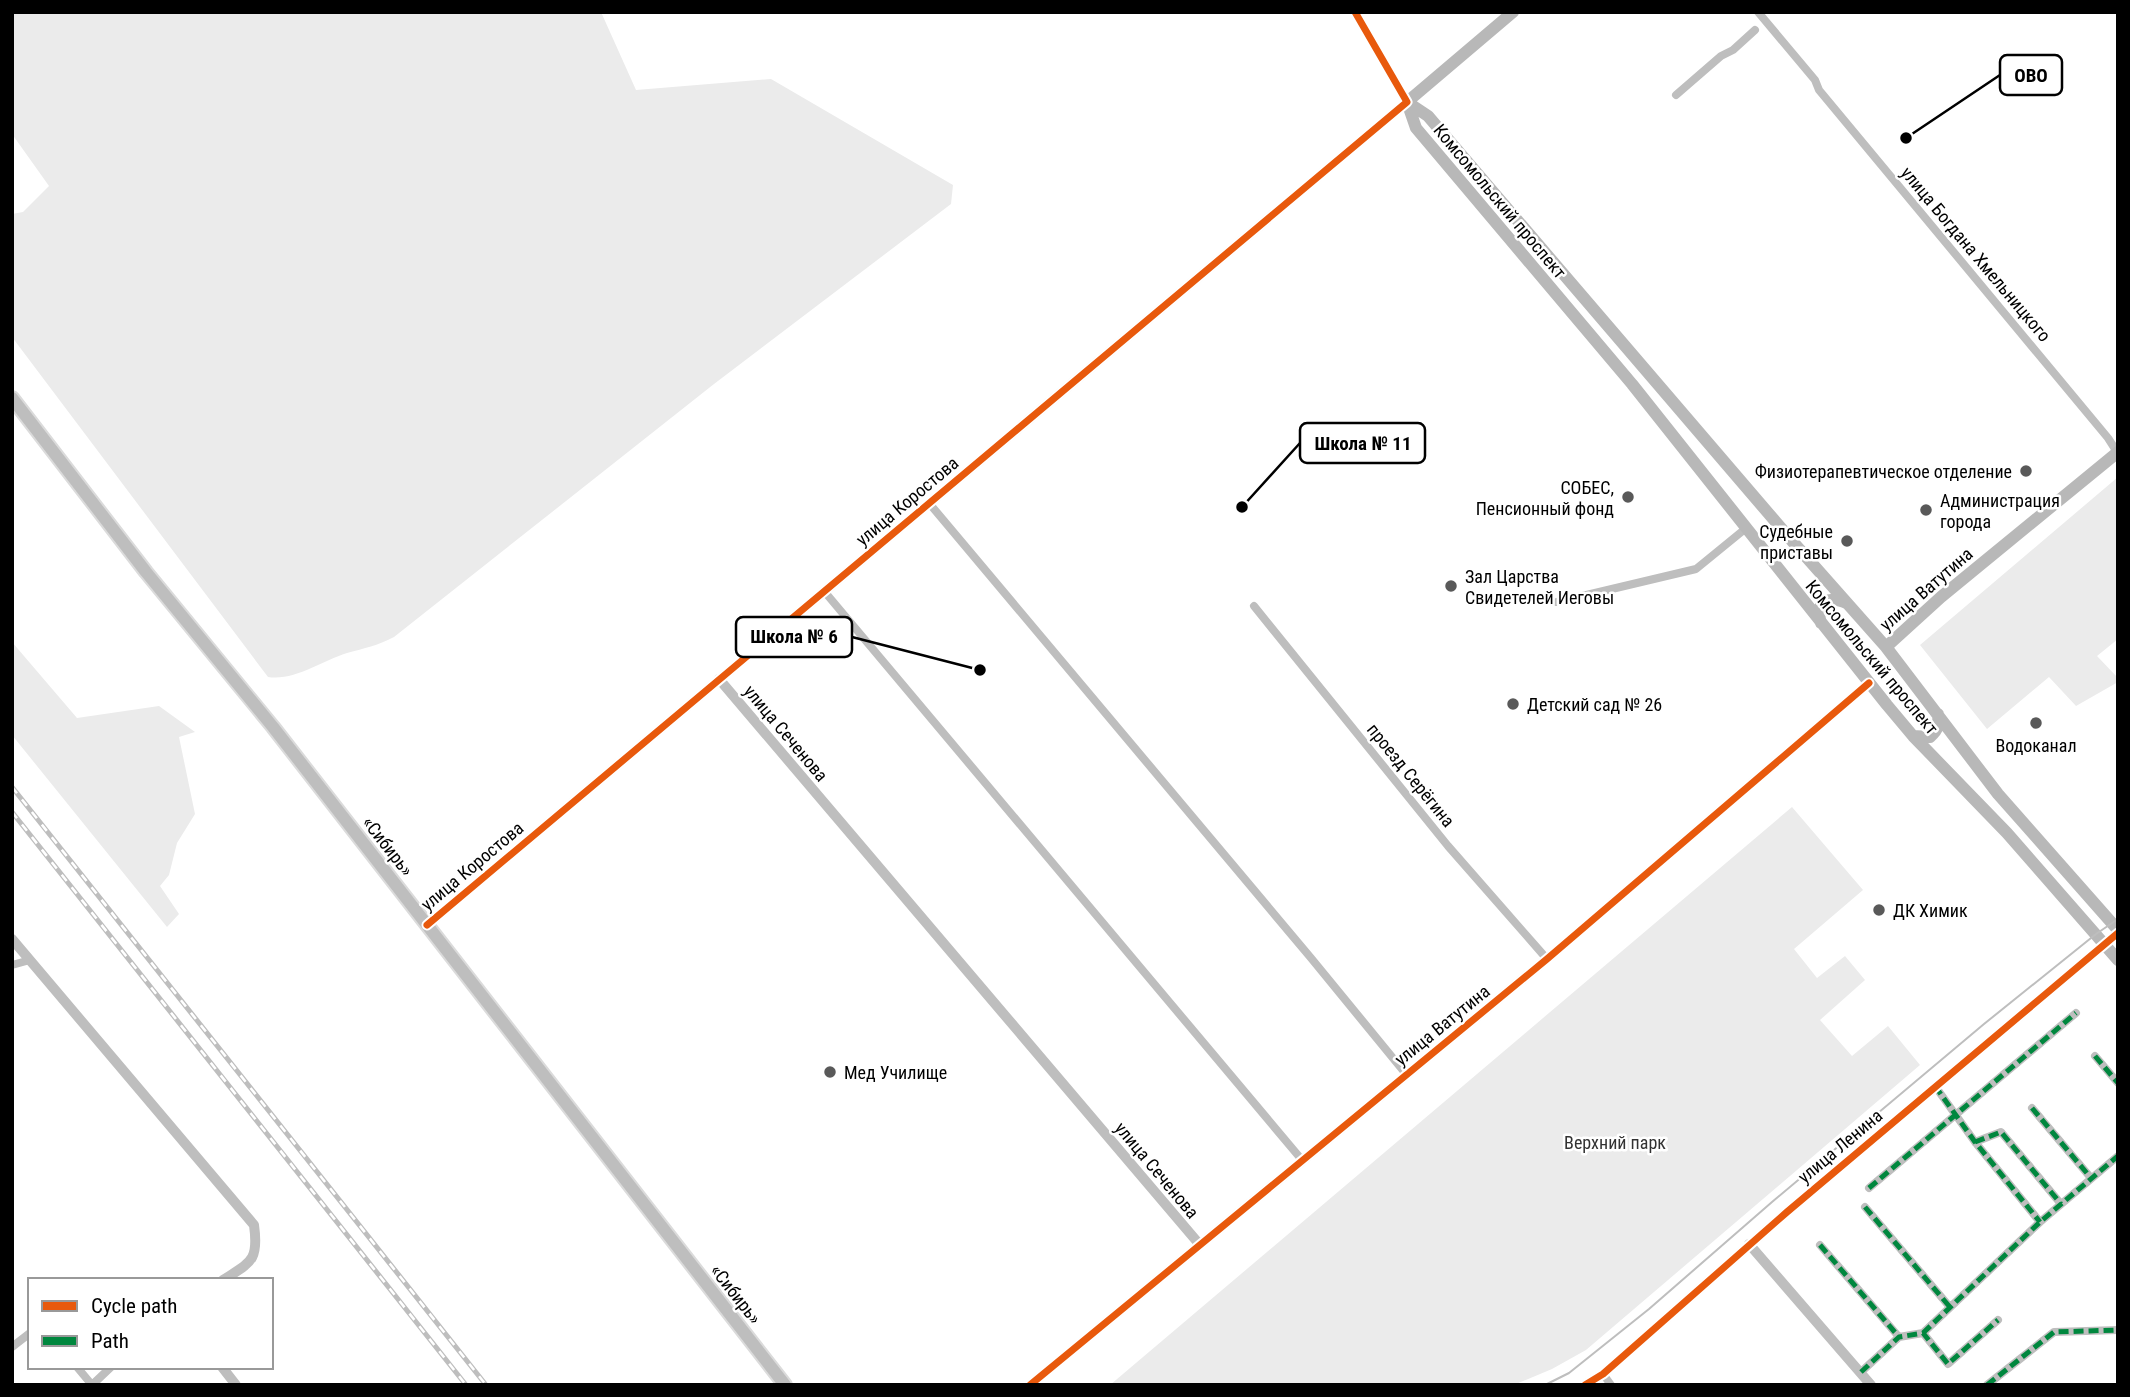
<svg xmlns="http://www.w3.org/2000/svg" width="2130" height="1397" font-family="'Roboto Condensed',sans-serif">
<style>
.green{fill:#ebebeb}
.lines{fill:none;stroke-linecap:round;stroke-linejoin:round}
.primary-casing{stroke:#dbdbdb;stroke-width:16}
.minor{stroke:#bebebe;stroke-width:8}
.tertiary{stroke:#bebebe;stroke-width:10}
.secondary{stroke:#b8b8b8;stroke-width:12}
.primary{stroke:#bebebe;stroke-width:12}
.tram{stroke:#bebebe;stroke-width:2}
.rail-casing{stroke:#bebebe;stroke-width:5}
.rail{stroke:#fff;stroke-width:2.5;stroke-dasharray:8;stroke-linecap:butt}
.quiet{stroke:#00873e;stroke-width:5;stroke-dasharray:10 5;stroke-linecap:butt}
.cycleway-casing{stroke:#fff;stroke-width:11}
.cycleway{stroke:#e8590c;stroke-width:7}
.poi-dot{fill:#595959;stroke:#fff;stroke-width:2.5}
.labels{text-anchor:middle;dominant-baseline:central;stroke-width:5;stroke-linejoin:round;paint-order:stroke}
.street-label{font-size:18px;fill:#000;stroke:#fff}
.poi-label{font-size:18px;fill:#000;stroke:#fff;text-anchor:start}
.park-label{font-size:18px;fill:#323232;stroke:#fff}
.leader{fill:none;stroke:#000;stroke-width:2.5}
.callout-dot{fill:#000;stroke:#fff;stroke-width:2.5}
.callout{fill:#fff;stroke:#000;stroke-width:2.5}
.callout-label{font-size:19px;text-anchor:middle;font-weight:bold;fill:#000}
</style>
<rect width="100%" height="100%" fill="#fff"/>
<!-- green -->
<path class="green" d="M12 12H601L636 90 771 79 953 185 951 204 714 384 394 637C377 646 365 648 347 653 321 661 295 681 268 677L12 337V214L23 212 49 186 12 134Z
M2118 477V639L2097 656 2118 678V682L2076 706 2049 677 1987 729 1920 645Z
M12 642 77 718 159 706 195 732 179 737 195 814 177 843 169 875 160 886 179 914 167 927 12 735Z
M1792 807 1863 890 1794 949 1817 978 1845 956 1865 980 1820 1020 1852 1056 1888 1026 1920 1065 1586 1350 1552 1369 1516 1384 1110 1385Z"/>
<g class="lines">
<!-- primary casing -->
<g class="primary-casing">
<path id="primary" d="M12 398 146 572 273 727 785 1385"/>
</g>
<!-- minor -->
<path class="minor" d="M1355 12 1407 102
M1758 12 1815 80 1819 90 2108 438 2117 452
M1676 95 1721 56 1733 50 1755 30
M929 503 1311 958 1406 1074
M824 591 1302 1160
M1557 602 1696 569 1745 529
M1254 606 1448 846 1547 959
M12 965 30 960
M2095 1056 2118 1083
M1935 1086 1975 1142 2040 1222
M2032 1108 2091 1178
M1975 1142 2001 1132 2061 1204
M1869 1188 2076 1013
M1865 1207 1949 1306
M1820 1245 1899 1337
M1923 1333 2040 1222 2118 1156
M12 1347 30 1333
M77 1367 92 1385 111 1367
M1861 1372 1899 1337 1923 1333 1948 1364 1998 1320
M1603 1374 1611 1385
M1987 1385 2054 1332 2118 1330"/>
<!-- tertiary -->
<path class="tertiary" d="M719 679 1200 1245
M427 925 1407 102
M12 939 254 1225C259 1261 251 1262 223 1280
M1749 1244 1871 1385
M222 1367 236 1385
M1030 1385 1547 959 1869 683
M1585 1385 1603 1374 1787 1212 2118 933"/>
<!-- secondary -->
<path class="secondary" d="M1407 102 1416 128 1632 384 1887 705 1913 736 2007 833 2118 960
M1407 102 1428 116 1793 542 1886 647 1998 794 2118 930
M1407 102 1513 12
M1821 623C1814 600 1830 595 1848 604
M1886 647 1941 597 2118 452
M1913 736 1930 737C1939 729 1939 725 1938 714"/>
<!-- primary -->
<use href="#primary" class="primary"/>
<!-- tram -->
<path class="tram" d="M1545 1385 1569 1373 1649 1309 1772 1202 1984 1024 2096 934 2118 919"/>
<!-- rail casing -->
<g class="rail-casing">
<path id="rail" d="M12 787 486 1385
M12 812 466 1385"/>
</g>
<!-- rail -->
<use href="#rail" class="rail"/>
<!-- quiet -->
<path class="quiet" d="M2095 1056 2118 1083
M1935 1086 1975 1142 2040 1222
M2032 1108 2091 1178
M1975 1142 2001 1132 2061 1204
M1869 1188 2076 1013
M1865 1207 1949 1306
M1820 1245 1899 1337
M1923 1333 2040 1222 2118 1156
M1861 1372 1899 1337 1923 1333 1948 1364 1998 1320
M1987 1385 2054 1332 2118 1330"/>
<!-- cycleway casing -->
<g class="cycleway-casing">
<path id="cycleway" d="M427 925 1407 102 1355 12
M1030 1385 1547 959 1869 683
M1585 1385 1603 1374 1787 1212 2118 933"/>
</g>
<!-- cycleway -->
<use href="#cycleway" class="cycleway"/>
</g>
<!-- markers -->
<g class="poi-dot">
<circle cx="2026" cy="471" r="7"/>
<circle cx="1628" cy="497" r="7"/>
<circle cx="1926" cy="510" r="7"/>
<circle cx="1847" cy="541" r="7"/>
<circle cx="1451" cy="586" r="7"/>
<circle cx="1513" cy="704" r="7"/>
<circle cx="2036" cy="723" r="7"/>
<circle cx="1879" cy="910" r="7"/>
<circle cx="830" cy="1072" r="7"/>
</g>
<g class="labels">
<!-- street labels -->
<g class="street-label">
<text transform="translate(1500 201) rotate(50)">Комсомольский проспект</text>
<text transform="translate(1976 254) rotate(50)">улица Богдана Хмельницкого</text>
<text transform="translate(907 501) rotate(-40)">улица Коростова</text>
<text transform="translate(1926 589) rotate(-41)">улица Ватутина</text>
<text transform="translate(1872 657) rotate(50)">Комсомольский проспект</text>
<text transform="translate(786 733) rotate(50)">улица Сеченова</text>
<text transform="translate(1411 775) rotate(51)">проезд Серёгина</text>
<text transform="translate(388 846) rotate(52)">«Сибирь»</text>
<text transform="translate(472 866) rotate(-40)">улица Коростова</text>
<text transform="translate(1442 1025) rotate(-39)">улица Ватутина</text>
<text transform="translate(1840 1146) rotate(-40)">улица Ленина</text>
<text transform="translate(1157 1170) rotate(50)">улица Сеченова</text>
<text transform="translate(736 1294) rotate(52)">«Сибирь»</text>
</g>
<!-- poi labels -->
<g class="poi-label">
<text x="2012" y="471" text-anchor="end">Физиотерапевтическое отделение</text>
<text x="1614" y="487" text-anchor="end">СОБЕС,<tspan x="1614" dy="21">Пенсионный фонд</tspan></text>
<text x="1940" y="500">Администрация<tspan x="1940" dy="21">города</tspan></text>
<text x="1833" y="531" text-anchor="end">Судебные<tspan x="1833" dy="21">приставы</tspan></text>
<text x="1465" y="576">Зал Царства<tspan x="1465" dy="21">Свидетелей Иеговы</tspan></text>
<text x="1527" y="704">Детский сад № 26</text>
<text x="2036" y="745" text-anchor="middle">Водоканал</text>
<text x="1893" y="910">ДК Химик</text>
<text x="844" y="1072">Мед Училище</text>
</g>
<!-- park labels -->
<g class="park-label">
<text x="1615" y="1142">Верхний парк</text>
</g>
</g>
<!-- callouts -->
<path class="leader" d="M1906 138L2000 75M1242 507L1300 443M980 670L852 637"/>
<g class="callout-dot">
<circle cx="1906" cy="138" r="7"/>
<circle cx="1242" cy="507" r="7"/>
<circle cx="980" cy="670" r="7"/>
</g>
<g class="callout">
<rect x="2000" y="55" width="62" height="40" rx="7"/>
<rect x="1300" y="423" width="125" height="40" rx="7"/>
<rect x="736" y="617" width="116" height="40" rx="7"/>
</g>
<g class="callout-label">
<text x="2031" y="82">ОВО</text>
<text x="1363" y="450">Школа № 11</text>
<text x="794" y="643">Школа № 6</text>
</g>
<!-- border -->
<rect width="2130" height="1397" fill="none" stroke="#000000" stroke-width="28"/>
<!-- legend -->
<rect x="28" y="1278" width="245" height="91" fill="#ffffff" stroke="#999999" stroke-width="2"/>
<rect x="42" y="1301" width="35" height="10" fill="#e8590c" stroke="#999999" stroke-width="2"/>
<text x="91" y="1313" font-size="21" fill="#000000">Cycle path</text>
<rect x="42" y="1336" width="35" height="10" fill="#00873e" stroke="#999999" stroke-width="2"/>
<text x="91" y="1348" font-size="21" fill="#000000">Path</text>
</svg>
